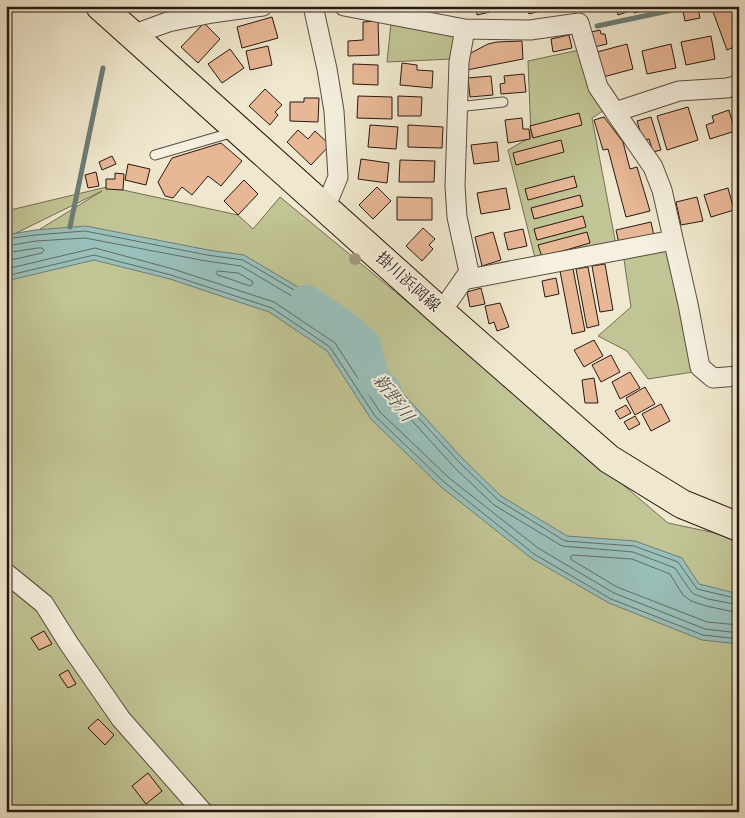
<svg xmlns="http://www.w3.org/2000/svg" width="745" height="818" font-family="'Libre Bodoni','Noto Serif JP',serif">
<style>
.green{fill:#c1c494;stroke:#746e53}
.water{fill:#9ac0bb;stroke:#6c7d77}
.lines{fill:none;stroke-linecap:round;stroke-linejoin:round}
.shore{stroke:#606c66;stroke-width:1}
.stream{stroke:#6c7d77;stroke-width:5}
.river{stroke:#9ac0bb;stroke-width:31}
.building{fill:#e8b796;stroke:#271812}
.lane-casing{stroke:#594c41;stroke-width:11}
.street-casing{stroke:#594c41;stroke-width:21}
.primary-casing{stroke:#271812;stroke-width:30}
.lane{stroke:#f5f0df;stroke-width:9}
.street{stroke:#f5f0df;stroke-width:19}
.primary{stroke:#f0e8ce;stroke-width:28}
.tree{fill:#9f9780}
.labels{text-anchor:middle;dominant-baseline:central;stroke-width:4;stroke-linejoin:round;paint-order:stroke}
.street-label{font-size:16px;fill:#271812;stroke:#f5f0df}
.water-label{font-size:18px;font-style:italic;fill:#4f534d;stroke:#f5f0df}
</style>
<rect width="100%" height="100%" fill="#f0e8ce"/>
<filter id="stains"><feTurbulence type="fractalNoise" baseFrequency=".004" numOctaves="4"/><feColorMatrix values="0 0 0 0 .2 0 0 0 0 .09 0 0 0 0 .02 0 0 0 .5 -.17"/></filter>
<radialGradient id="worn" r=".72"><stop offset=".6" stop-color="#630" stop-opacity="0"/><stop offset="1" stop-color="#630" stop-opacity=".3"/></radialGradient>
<!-- green -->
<path class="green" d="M391 23 457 34 452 59 387 62Z
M579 50 603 111 592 118 616 245 536 262 508 150 531 137 528 61Z
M111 186 123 190 238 215 253 229 280 197 421 313 668 523 739 538V812H6V250L102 191 6 238V211Z
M665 244 693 372 648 379 627 351 598 336 631 307 623 253Z"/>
<!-- water -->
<path class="water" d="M86 226 208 250 244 255 313 296 341 323 396 386 463 459 501 496 567 536 635 541 682 558 699 584 739 594V644L702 640 609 603 531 558 440 486 371 419 327 351 269 312 170 279 94 260 6 281V235L35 230Z"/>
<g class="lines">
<!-- shore -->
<path class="shore" d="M6 239 35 235 85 231 207 255 243 260 311 300 337 327 392 389 459 462 498 500 565 541 634 546 678 562 697 589 739 599
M6 246 36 241 85 238 206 261 241 266 307 305 333 331 387 393 454 467 494 505 562 546 633 552 675 568 690 590 694 594 708 599 739 605
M6 253 37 248H42L44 250 42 253 6 261
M6 269 95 248 173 269 274 302 335 343 380 412 448 477 538 548 614 593 705 629 739 633
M218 271 238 273 252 281 253 284 250 286 218 275 216 273Z
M6 276 94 255 171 275 272 308 330 347 375 416 444 482 534 554 611 599 703 635 739 639
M739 613 706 606 691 601 683 595 670 574 632 559 573 555 570 557 572 560 617 587 707 622 739 625"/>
<!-- stream -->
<path class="stream" d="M597 26 668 11 685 6
M70 227 103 68"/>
<!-- river -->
<path class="river" d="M306 300 342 324 365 344 374 378 386 391"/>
</g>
<!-- building -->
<path class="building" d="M167 6H185L168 11Z
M476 6H489L490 12 477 15Z
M491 6H508L492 10Z
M527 6H560L529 14Z
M615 6H644L645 10 634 13 633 10 618 15Z
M718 6H735L739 17V45L727 50 712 9Z
M698 8 700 18 685 21 683 11Z
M272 17 278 38 242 48 237 27Z
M378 21 379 55 348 56V41L363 40V22Z
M204 23 220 39 198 63 181 47Z
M600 30 601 34H605L607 44 594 47 591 32Z
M569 35 572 48 553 52 551 39Z
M711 36 715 59 686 65 681 42Z
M522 41 523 59 467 70 469 54 488 44 497 42Z
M627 44 633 69 603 77 597 52Z
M671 44 676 68 647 74 642 51Z
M268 46 272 65 250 70 246 51Z
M230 49 244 68 222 83 208 64Z
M402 63 417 65V70L433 71 432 88 400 85Z
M353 64 378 65V85L353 84Z
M524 74 526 92 501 94 500 84 505 83 504 76Z
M491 76 493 95 470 97 468 78Z
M265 89 282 105 275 112 278 115 270 125 249 106Z
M358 96 392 97V119L357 118Z
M398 96 422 97 421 116H398Z
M304 98H319L318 122 290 121V102H304Z
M688 107 698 140 667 150 657 116Z
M729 110 735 131 710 139 706 125 714 122 712 116Z
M579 113 582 125 533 138 530 126Z
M604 117 623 142 630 169 637 167 650 211 626 217 608 149 603 150 594 120Z
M651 117 661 150 653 152 649 139 643 141 637 121Z
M522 118 523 129H529L530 139 508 143 505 120Z
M370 125 398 127 396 149 368 147Z
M408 125 443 127 442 148 408 147Z
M298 130 308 139 315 131 330 145 311 165 287 142Z
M561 140 564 152 516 165 513 153Z
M497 142 499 161 474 164 471 145Z
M221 143 242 161 221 186 208 176 192 195 182 187 173 198 165 196 158 182 172 158Z
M112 156 116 164 102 170 99 162Z
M361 159 389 163 387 183 358 179Z
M400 160 435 161 434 182H399Z
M128 164 150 169 146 185 125 180Z
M96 172 99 186 88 188 85 175Z
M115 173 124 174 123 190 106 189V179H115Z
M574 176 577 187 528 200 525 189Z
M244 180 258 194 238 215 224 201Z
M377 187 391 201 373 219 359 205Z
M506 188 510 209 481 214 477 193Z
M728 188 734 210 711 217 704 195Z
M580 195 583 206 534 219 531 208Z
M397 197 432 198V220H397Z
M697 197 703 221 681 225 676 202Z
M583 216 586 227 537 240 534 229Z
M651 222 654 236 619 244 616 230Z
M423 228 435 239 429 245 433 249 422 261 406 246Z
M523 229 527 246 508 250 504 233Z
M493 232 501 260 482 266 475 237Z
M587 232 590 243 542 257 538 245Z
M605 264 613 310 600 312 592 266Z
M588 267 599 325 587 328 576 269Z
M573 269 585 331 572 334 560 271Z
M556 278 559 294 545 297 542 281Z
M481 288 485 304 470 307 467 292Z
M500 303 509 327 497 331 494 322 489 324 485 306Z
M594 340 603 356 584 367 574 350Z
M611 355 620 372 601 382 592 365Z
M630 372 640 388 620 399 612 382Z
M594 378 598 403H585L582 380Z
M645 387 655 404 635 415 626 398Z
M661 404 670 421 651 431 642 414Z
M626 405 631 413 620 419 615 411Z
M635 416 640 424 629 430 624 422Z
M44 631 52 644 39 650 31 638Z
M68 670 76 684 68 688 59 675Z
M98 719 114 735 105 745 88 728Z
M148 773 162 791 146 804 132 786Z"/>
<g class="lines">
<!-- lane casing -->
<g class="lane-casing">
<path id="lane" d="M457 107 503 102
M155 155 234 132"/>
</g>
<!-- street casing -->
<g class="street-casing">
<path id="street" d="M313 6 327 69 334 111 338 177 325 208
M344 6 465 29 530 30 579 23 598 87 615 112 679 91 727 88 739 85
M132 35 168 22 212 13 263 6
M615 112 653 167 662 190 688 304 700 367 713 378 739 376
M463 280 673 240
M441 312 469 272 457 217 455 186 459 62 465 29
M6 573 44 604 69 644 121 719 203 812"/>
</g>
<!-- primary casing -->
<g class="primary-casing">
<path id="primary" d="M100 6 441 312 609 459 682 504 739 527"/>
</g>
<!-- lane -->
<use href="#lane" class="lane"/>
<!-- street -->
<use href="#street" class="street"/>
<!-- primary -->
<use href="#primary" class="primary"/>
</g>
<!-- trees -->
<circle class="tree" cx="355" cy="259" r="6"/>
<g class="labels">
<!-- street labels -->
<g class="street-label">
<text transform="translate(408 282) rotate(42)">掛川浜岡線</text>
</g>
<!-- water labels -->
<g class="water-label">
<text transform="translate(393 398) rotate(53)">新野川</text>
</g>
</g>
<!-- margin -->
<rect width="745" height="818" fill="none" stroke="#f0e8ce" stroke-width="25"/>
<rect x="8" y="8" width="730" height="803" fill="none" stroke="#271812" stroke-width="2.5"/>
<rect x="12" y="12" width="720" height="793" fill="none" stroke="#271812"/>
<rect width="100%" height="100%" filter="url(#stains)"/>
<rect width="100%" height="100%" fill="url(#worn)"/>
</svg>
